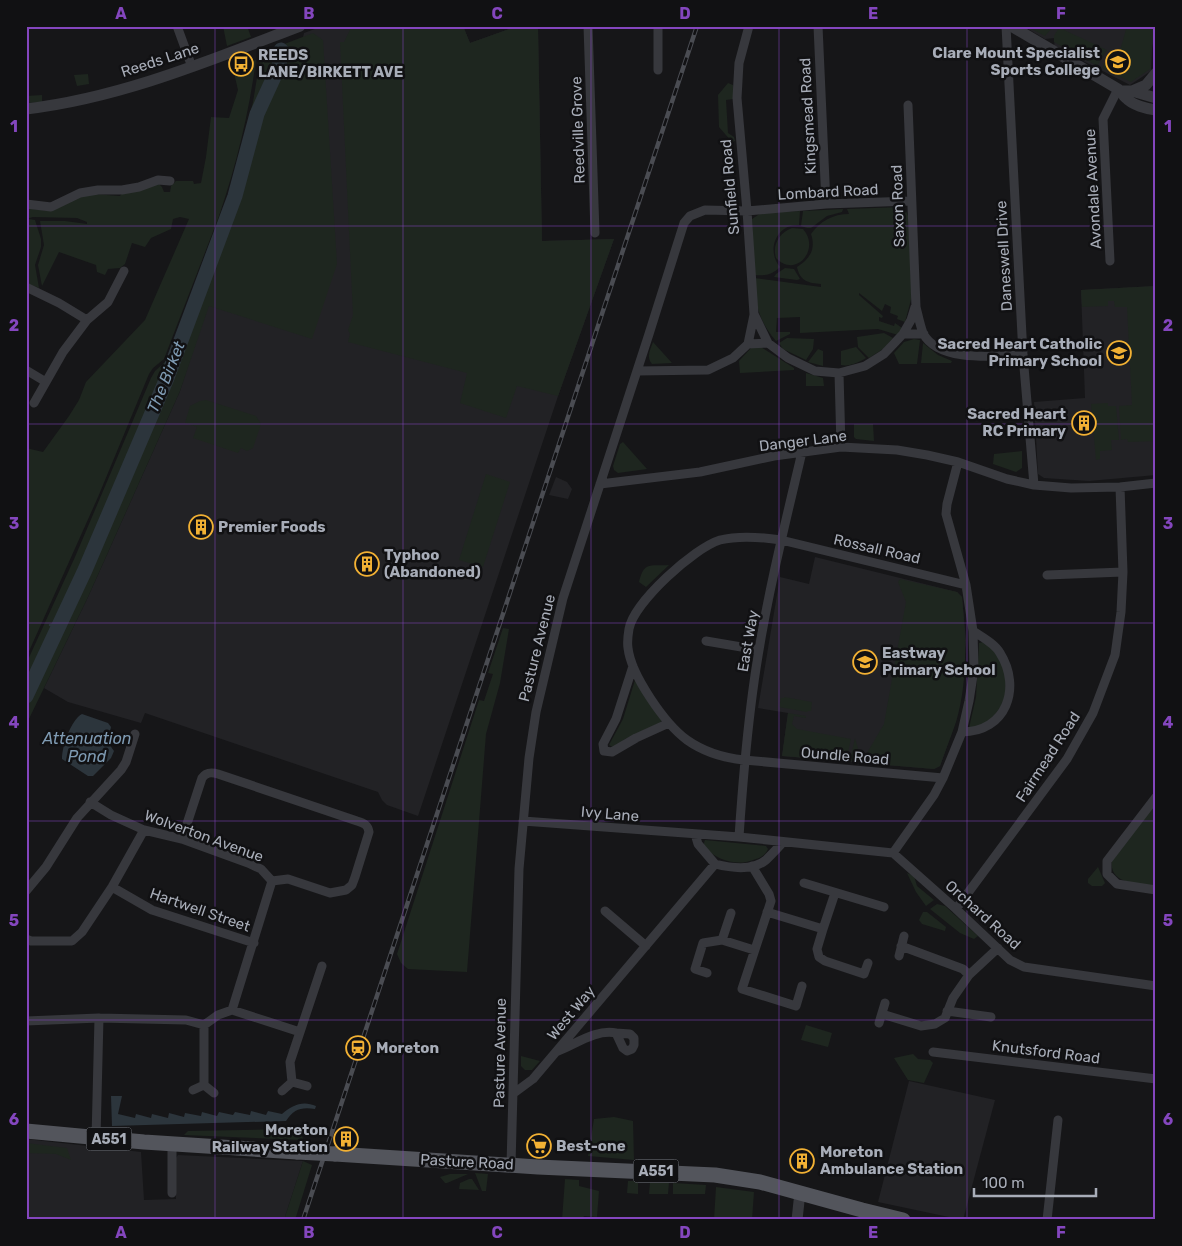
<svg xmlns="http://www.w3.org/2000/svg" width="1182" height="1246" font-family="Rubik,sans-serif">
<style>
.built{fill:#222225}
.green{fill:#1e261f}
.water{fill:#2c353c}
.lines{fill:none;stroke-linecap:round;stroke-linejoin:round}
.stream{stroke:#2c353c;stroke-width:2.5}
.river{stroke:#2c353c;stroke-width:15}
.minor{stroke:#37383d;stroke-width:9}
.tertiary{stroke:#37383d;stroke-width:11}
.primary{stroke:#53555c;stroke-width:15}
.rail-casing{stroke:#4a4c52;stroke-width:4.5}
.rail{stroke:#111113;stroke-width:2.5;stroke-dasharray:8;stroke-linecap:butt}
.primary-bridge{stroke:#53555c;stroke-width:15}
.grid{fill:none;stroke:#8446be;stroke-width:1;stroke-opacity:0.55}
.labels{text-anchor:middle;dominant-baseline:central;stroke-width:5;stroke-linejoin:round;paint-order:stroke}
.shield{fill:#111113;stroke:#7b7e86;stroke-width:1}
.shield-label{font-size:14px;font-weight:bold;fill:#a8adb8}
.poi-label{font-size:15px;font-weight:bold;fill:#a8adb8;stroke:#111113;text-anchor:start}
.street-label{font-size:15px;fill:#a8adb8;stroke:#111113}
.water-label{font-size:16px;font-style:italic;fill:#7f9bb3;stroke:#111113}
.neatline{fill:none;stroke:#8446be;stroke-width:2}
.grid-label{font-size:16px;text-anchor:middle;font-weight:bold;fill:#8446be}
</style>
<rect width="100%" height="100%" fill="#161618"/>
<!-- built -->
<path class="built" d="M323 26H463L470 43 518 26H538L542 241 614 239 558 396 418 816 387 805 382 800 378 792 145 713 141 723 68 702 44 688 88 597 180 391 201 325 293 81 304 33Z
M1023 26H1156L1152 49 1151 71 1130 85 1054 46 1055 38 1045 39Z
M1156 286V475L1089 481 1044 478 1038 474 1034 402 1085 398 1081 290Z
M556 477 567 482 572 489 568 499 549 495Z
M815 557 957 592 962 597 966 641 963 683 956 721 940 766 934 769 782 756 788 713 758 708 780 577 809 584Z
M909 1081 995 1100 963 1220 878 1202Z
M26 1139 141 1152 144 1200 176 1199 175 1159 178 1155 303 1161 284 1220H26Z"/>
<!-- green -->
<path class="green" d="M223 26H247L251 37 227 46Z
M352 26H463L470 43 518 26H538L542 241 614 239 558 396 517 386 506 418 460 403 467 373 348 342 350 334 348 330 353 315 340 42H344Z
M1026 26H1045L1046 28 1053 27 1045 36Z
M1060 26 1065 28 1064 30 1107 50 1097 66 1054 42V36Z
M1127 26H1156L1151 50 1150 69 1131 82 1102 68 1106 61 1113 63 1121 47Z
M313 33 323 40 337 264 312 339 209 306 180 391 88 597 26 725V664L75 557 151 378 155 371 166 361 229 197 253 102 261 53Z
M247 56 249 62 256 60C249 113 236 166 219 216L164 359 153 368 149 374 98 497 26 658V448L43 452 69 416 79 400 86 382 145 320 189 219 180 217 173 219 171 229 151 238 145 247 132 243 125 264 120 268 108 269 105 275 97 272 96 265 59 252 42 286 38 265 44 245 40 221H65L87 224V222L77 218 33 217 26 219V208L49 211 84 195 94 194 120 196 122 193 159 184 162 187 164 192H170L171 186 176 181H193L194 184 201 183 206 157 211 117 229 118 238 90 231 60Z
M88 74 89 84 77 86 74 75Z
M728 83 733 85V99L726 100 728 133 734 137 735 141 732 142 719 127 718 95Z
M42 95V102L28 103 26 96Z
M901 207 906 211 908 216 912 296 905 322 897 319 898 316 890 313 891 307 885 304 882 311 859 293V295L883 316 882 318 879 317V321L894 326 895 323 902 328 898 335 878 329 800 333V317L777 318 776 332H790V334L776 341C758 320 756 305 754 278L821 287V284C808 283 800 281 797 267 810 259 816 249 811 234 820 221 833 214 849 214L847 209Z
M843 209 842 212 827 216 811 228H807L801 226 803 211Z
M800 211 799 225C776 224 766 251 780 267 772 275 765 276 754 275L752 219 761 213Z
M29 219 35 220 41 239V247L35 265 39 288 26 283V220Z
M792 228 803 229C821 249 796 279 776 258 772 245 779 233 792 228Z
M785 268 794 269 800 279 797 280 774 277 776 274Z
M1156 286V441L1128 442 1127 439 1121 440 1119 406 1132 405 1127 307H1115L1114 301H1108V306L1082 307 1081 290Z
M884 333 893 338 883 349 869 358 858 347 857 337Z
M787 338 814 339 813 349 806 360 783 349 779 343Z
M914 339 920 340 917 364H899L894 353 904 342Z
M653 342 672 363 652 364C646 357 650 350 653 342Z
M923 343 938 355 952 361 951 363H921Z
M761 347 794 368V370L740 373 739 361 751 348Z
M856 347 866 358C860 362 849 367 841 365V351Z
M818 349 823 351V366L808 362Z
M806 373 823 378 824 386H806Z
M206 400 256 416 261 424 253 448 247 451 241 448 238 453 193 438 197 427 185 423 190 406 200 401Z
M1108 403V406H1116L1119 440H1111L1112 450 1100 451V459L1096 460 1091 404Z
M854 424H873L874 441 856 439 854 437Z
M623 442 647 469 618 473 614 470 613 466 620 444Z
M1022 451V468L1016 472 993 464 994 454Z
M486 474 510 482 483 567 459 560Z
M669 565 646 587 639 582C644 561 650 566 669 565Z
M900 579 957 592 962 597C966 639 968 681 956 722 951 737 945 751 940 766L934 769 874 764 867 753 884 724 895 662 906 602 898 582Z
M503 628 509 629 500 683 486 734 467 972 408 969 401 963 397 954 479 700 484 701 493 674 488 673Z
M983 642C1012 660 1016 700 987 722 983 726 975 727 969 728L976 697 979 643Z
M635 680 662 720 660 723 625 739 614 748 609 745 623 719Z
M784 697 812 702 811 711H808L807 712 779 707 781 698H784Z
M788 713 806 716V718L794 716 792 724 797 729 851 739 846 761 782 756Z
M855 738 862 763 850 761Z
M1156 800V886C1137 883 1108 885 1112 859Z
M705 840 766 846 768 849C765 855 762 857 756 859 737 867 720 861 704 848V843Z
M1098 867 1105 883 1102 886H1092L1088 883V879Z
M907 873 914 876 917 886 934 900 926 906 916 892Z
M937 904 945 906 978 936 974 939 960 933 930 909Z
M923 912H927L946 927 945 931 922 924 919 920Z
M806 1025 832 1033 828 1047 801 1040Z
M913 1054 918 1059 930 1060 933 1063 924 1083 908 1080 894 1058Z
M521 1056 540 1061 532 1070H525L521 1066Z
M614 1117 633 1121 634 1160 588 1156 594 1119Z
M287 1129 298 1130 304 1140 184 1135 188 1131Z
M26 1143 67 1148 71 1160 56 1154 26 1153Z
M303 1161 312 1165 295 1220H284Z
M475 1173 488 1174 486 1191H482Z
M450 1174H468L447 1183H445L440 1177Z
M469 1179H472L479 1190 459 1189 460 1183Z
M565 1179 579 1180V1186L599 1191 597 1217 584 1216 582 1220 567 1218 562 1220Z
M628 1181H638V1194L627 1193Z
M650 1182H669L668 1194H649Z
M673 1183 706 1185 705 1194H673Z
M716 1187 754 1192 752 1220H714Z"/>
<!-- water -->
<path class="water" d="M82 714 108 723 111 727C109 737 107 743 114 751L111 758 93 776H88L62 759C62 746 71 720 82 714Z
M111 1096H122L118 1114 135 1118 136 1114 151 1118 152 1114 168 1118 169 1113 184 1117 185 1113 201 1116 202 1112 217 1116 219 1112 233 1115 235 1112 250 1115 251 1111 266 1115 268 1111 282 1114C292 1105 303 1100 316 1106L315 1109C301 1107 294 1109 286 1121L112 1126Z"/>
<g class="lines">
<!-- stream -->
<path class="stream" d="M50 625 61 623"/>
<!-- river -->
<path class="river" d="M26 696 85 570 167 378 235 196 257 114 279 66 281 50"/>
<!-- minor -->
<path class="minor" d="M177 26 192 67
M588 26 595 233
M658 26V70
M749 26 739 63 737 98 747 211 754 314 768 343
M818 26 826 204
M1006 26 1023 355 1034 485
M908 105 916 307C918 315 920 325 923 333 938 363 996 356 1023 355
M26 204 51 207 80 193 98 190H122L139 187 158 180 170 181
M1110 261 1103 119 1118 89
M26 287 59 303 87 320
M903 334H924
M748 344 754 315
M26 370 46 382
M637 371 708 370 733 358 748 344 768 343 788 358 815 371 839 373 865 366 884 354 903 334 911 320 915 307
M839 373 841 447
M34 403 63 352 87 320 108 302 124 271
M600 484 700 472 774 456 841 447 897 450 927 455 958 462 1007 479 1034 485 1071 488 1120 487 1156 483
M1047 575 1123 572
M706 641 759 650
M633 666 616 719 603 744 604 751 612 752 636 738 669 723
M962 732C1006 732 1022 688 1000 653 995 644 982 637 973 631
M943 778 744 760C724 758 704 752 687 740 665 724 631 675 628 648 627 642 628 635 629 629 634 602 694 548 720 540 740 535 761 537 781 540L966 585
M1156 797 1107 861V874L1117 884 1156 890
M90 802 111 815 144 830 182 839 248 863 261 869 272 881
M523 821 739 837 893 853
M695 834 698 844 715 864C731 868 753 871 766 860 772 854 778 848 783 842
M739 837C743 777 748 716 758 656 769 588 786 520 802 452
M182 839 202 778C206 772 211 772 218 774L357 821C364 823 368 825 369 832L355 877 352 885 346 890 330 893 288 879 272 881
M893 853 934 795 943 778 962 732 969 701 974 669 973 631 966 585 946 514 947 504 958 462
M893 853 956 909 1010 960 1024 967 1156 986
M752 866 769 894 771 901 742 989 796 1006 802 986
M804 883 884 907
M112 887 152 910 254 943
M26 891 46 867 77 818 121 770 126 762 135 734
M956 909 1067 759 1093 713 1115 655 1121 612 1123 572 1120 487
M605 911 646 946
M767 912 823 929 817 949 819 957 825 961 864 974 868 963
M823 929 835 893
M26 939 31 941H72L82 932 112 887 144 830
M722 940 731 913
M901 946 963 969 969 975
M899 956 904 936
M707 973 695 969 703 943 722 940 754 950
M232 1010 300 1032 322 966
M947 1011 991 1017
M882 1014 921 1026 935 1024 945 1018 953 998 969 975 998 948
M26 1021 99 1018 186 1020 204 1025 218 1015 232 1010 272 881
M879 1023 885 1003
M300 1032 290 1062 292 1082 307 1086
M558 1051C576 1044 596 1029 616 1033L623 1048 627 1051 632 1049 634 1045V1038L630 1034 616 1033
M933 1052 1156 1079
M204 1085V1025
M204 1085 214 1093
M193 1090 204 1085
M282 1091 292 1082
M514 1093 533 1079 715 864
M96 1138 99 1018
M172 1144V1193
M511 1165 519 869 529 758 536 712 563 598 649 334 684 223 690 216 705 210 747 211 826 204 911 201
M1047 1220 1058 1120"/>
<!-- tertiary -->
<path class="tertiary" d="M1011 26 1118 89C1122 92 1122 95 1126 98 1132 105 1147 109 1156 110
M1122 91H1132L1156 98
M1132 91 1146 85 1156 73
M26 109C121 98 211 60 300 26
M797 1220 800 1192"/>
<!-- primary -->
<path class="primary" d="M26 1131 144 1142 297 1152
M335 1154 538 1167 715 1175 760 1182 862 1210 903 1220"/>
<!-- rail casing -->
<g class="rail-casing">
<path id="rail" d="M303 1220 697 26"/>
</g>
<!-- rail -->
<use href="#rail" class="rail"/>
<!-- primary-bridge -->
<path class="primary-bridge" d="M297 1152 335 1154"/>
</g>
<!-- grid -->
<path class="grid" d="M215 26V1220M403 26V1220M591 26V1220M779 26V1220M967 26V1220M26 226H1156M26 424H1156M26 623H1156M26 821H1156M26 1020H1156"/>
<!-- icons -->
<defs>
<g id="school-ring" transform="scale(1.25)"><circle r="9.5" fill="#111113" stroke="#f2b134" stroke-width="1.5"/><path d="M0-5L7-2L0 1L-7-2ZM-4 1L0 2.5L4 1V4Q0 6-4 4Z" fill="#f2b134"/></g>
<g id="bus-ring" transform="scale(1.25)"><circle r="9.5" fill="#111113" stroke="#f2b134" stroke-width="1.5"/><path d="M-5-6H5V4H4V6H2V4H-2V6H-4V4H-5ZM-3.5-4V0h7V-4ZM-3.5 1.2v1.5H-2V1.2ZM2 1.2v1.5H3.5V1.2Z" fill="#f2b134"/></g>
<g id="building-ring" transform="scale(1.25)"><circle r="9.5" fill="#111113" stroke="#f2b134" stroke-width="1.5"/><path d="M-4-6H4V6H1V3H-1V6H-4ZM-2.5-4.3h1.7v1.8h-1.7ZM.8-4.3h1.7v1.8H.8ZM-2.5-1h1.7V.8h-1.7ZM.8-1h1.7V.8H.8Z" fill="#f2b134"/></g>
<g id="station-ring" transform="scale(1.25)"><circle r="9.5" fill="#111113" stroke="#f2b134" stroke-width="1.5"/><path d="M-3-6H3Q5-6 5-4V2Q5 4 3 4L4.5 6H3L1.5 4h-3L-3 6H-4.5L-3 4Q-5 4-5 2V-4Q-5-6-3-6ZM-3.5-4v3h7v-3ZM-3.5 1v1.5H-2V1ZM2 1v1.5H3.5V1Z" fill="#f2b134"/></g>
<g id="supermarket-ring" transform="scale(1.25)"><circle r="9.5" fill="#111113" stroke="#f2b134" stroke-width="1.5"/><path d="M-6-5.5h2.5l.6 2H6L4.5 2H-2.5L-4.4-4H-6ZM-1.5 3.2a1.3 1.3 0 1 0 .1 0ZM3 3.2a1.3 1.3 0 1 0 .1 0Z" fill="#f2b134"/></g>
</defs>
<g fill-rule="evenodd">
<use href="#school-ring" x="1118" y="62"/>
<use href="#bus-ring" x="241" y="64"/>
<use href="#school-ring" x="1119" y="353"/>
<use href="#building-ring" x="1084" y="423"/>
<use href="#building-ring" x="201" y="527"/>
<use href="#building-ring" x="367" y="564"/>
<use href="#school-ring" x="865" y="662"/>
<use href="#station-ring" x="358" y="1048"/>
<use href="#building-ring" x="346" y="1139"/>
<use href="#supermarket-ring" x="539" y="1146"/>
<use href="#building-ring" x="802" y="1161"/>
</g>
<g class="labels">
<!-- shield labels -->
<g class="shield">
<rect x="86.5" y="1127.5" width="45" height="23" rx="4"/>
<rect x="633.5" y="1159.5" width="45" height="23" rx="4"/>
</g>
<g class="shield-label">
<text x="109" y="1139">A551</text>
<text x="656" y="1171">A551</text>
</g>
<!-- poi labels -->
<g class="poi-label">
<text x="1100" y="53" text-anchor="end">Clare Mount Specialist<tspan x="1100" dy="17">Sports College</tspan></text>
<text x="258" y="55">REEDS<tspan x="258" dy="17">LANE/BIRKETT AVE</tspan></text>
<text x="1102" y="344" text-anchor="end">Sacred Heart Catholic<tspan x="1102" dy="17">Primary School</tspan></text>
<text x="1066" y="414" text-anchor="end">Sacred Heart<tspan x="1066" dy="17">RC Primary</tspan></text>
<text x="218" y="527">Premier Foods</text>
<text x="384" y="555">Typhoo<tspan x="384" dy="17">(Abandoned)</tspan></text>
<text x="882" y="653">Eastway<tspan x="882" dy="17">Primary School</tspan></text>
<text x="376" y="1048">Moreton</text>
<text x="328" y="1130" text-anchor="end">Moreton<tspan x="328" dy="17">Railway Station</tspan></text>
<text x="556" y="1146">Best-one</text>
<text x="820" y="1152">Moreton<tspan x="820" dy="17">Ambulance Station</tspan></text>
</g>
<!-- street labels -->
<g class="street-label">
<text transform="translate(160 60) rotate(-18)">Reeds Lane</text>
<text transform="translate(808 116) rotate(-93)">Kingsmead Road</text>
<text transform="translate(578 130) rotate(-92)">Reedville Grove</text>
<text transform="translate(730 187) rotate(-95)">Sunfield Road</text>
<text transform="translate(1093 189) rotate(-93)">Avondale Avenue</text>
<text transform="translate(828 192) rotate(-3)">Lombard Road</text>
<text transform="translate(898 206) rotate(-92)">Saxon Road</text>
<text transform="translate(1004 256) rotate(-93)">Daneswell Drive</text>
<text transform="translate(803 441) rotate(-7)">Danger Lane</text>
<text transform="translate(877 549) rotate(13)">Rossall Road</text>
<text transform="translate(748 641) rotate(-80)">East Way</text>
<text transform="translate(537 648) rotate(-76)">Pasture Avenue</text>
<text transform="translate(845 756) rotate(5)">Oundle Road</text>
<text transform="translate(1048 757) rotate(-57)">Fairmead Road</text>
<text transform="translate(610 814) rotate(5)">Ivy Lane</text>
<text transform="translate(204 836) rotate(20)">Wolverton Avenue</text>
<text transform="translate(200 910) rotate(19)">Hartwell Street</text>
<text transform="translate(983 915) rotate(42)">Orchard Road</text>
<text transform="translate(571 1013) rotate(-50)">West Way</text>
<text transform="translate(1046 1052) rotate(7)">Knutsford Road</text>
<text transform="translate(500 1053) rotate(-89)">Pasture Avenue</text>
<text transform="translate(467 1162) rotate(3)">Pasture Road</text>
</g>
<!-- water labels -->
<g class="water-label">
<text transform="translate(166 377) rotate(-68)">The Birket</text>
<text x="87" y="738">Attenuation<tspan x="87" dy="18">Pond</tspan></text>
</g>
</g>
<!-- border -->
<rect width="1182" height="1246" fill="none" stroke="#111113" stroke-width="55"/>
<!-- scale -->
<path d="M974 1188v8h122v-8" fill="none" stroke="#a8adb8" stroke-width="2.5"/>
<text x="982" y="1188" font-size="15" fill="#a8adb8" stroke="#111113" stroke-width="4" paint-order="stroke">100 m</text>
<rect x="28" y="28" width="1126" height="1190" class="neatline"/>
<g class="grid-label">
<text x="121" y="19">A</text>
<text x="309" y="19">B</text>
<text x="497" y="19">C</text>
<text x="685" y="19">D</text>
<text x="873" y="19">E</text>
<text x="1061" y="19">F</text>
<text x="14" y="132">1</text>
<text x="1168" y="132">1</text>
<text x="14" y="331">2</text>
<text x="1168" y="331">2</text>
<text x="14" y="529">3</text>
<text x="1168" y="529">3</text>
<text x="14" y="728">4</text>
<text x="1168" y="728">4</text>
<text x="14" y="926">5</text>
<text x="1168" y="926">5</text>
<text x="14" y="1125">6</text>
<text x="1168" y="1125">6</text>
<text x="121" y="1238">A</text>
<text x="309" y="1238">B</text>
<text x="497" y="1238">C</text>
<text x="685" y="1238">D</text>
<text x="873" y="1238">E</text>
<text x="1061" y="1238">F</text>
</g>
</svg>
